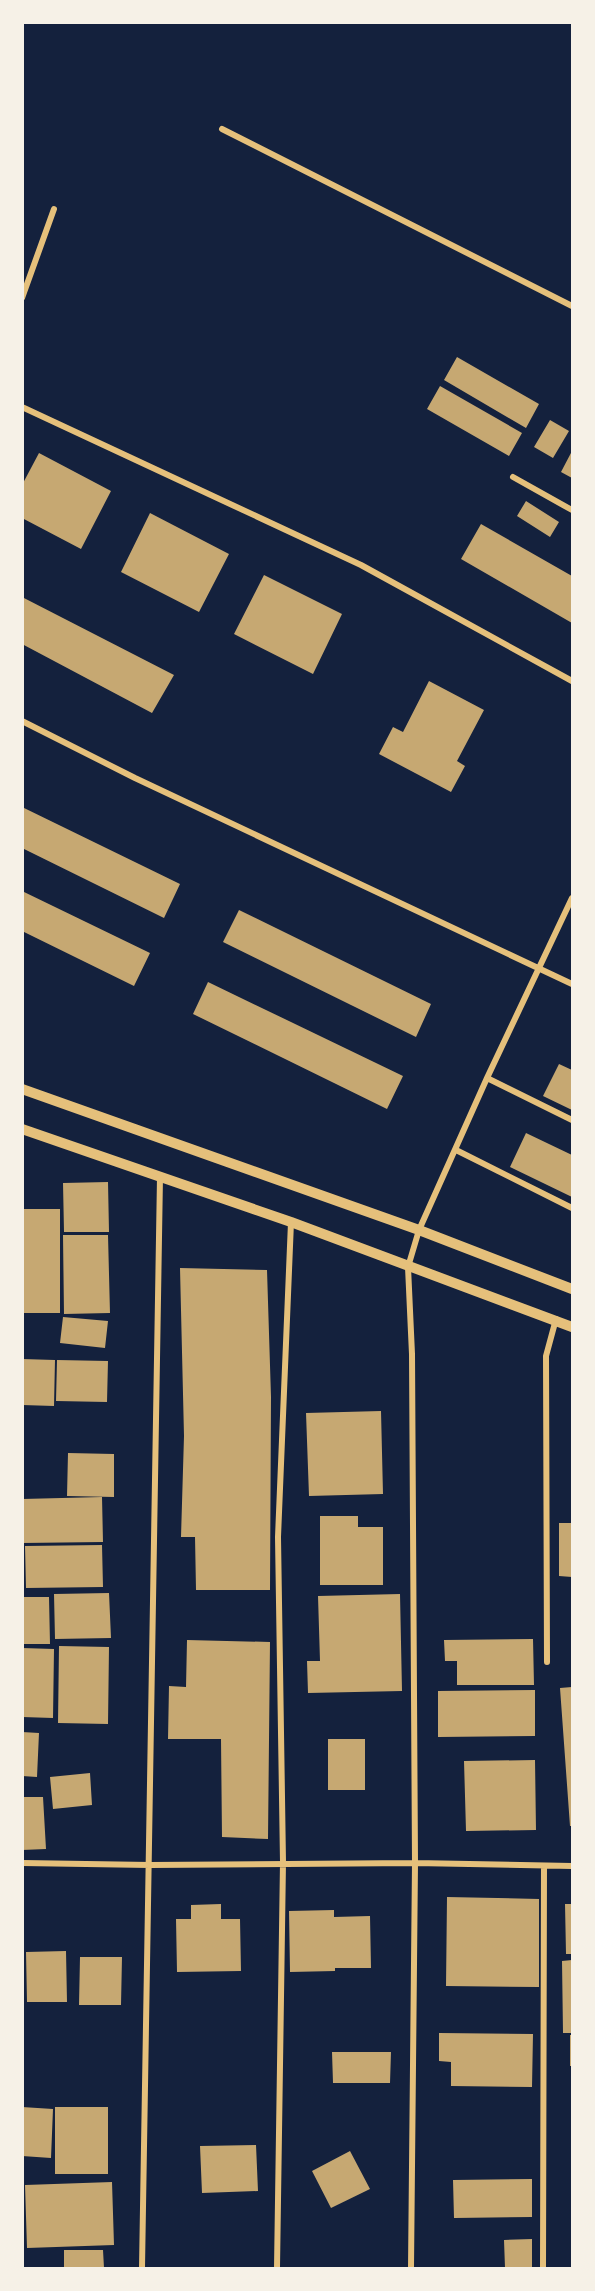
<svg xmlns="http://www.w3.org/2000/svg" width="595" height="2291" font-family="'Space Grotesk',sans-serif">
<style>
.building{fill:#c6a872}
.lines{fill:none;stroke-linecap:round;stroke-linejoin:round}
.minor{stroke:#e5c07b;stroke-width:6}
.tertiary{stroke:#e5c07b;stroke-width:10}
</style>
<rect width="100%" height="100%" fill="#14213d"/>
<!-- building -->
<path class="building" d="M457 357 539 404 526 428 444 380Z
M440 386 522 433 509 456 427 409Z
M550 420 569 431 553 458 534 447Z
M572 451V478L561 472Z
M39 453 111 491 81 549 22 518V485Z
M526 501 559 522 550 537 517 516Z
M150 513 229 554 199 612 121 572Z
M481 524 572 576V623L461 559Z
M264 575 342 614 313 674 234 634Z
M22 597 174 675 152 713 22 644Z
M429 681 484 710 457 761 465 766 451 792 379 754 393 727 403 732Z
M22 807 180 884 164 918 22 848Z
M22 891 150 953 134 986 22 931Z
M239 910 431 1004 416 1037 223 942Z
M208 982 403 1076 387 1109 193 1014Z
M559 1064 572 1070V1110L543 1096Z
M526 1133 572 1155V1197L510 1167Z
M108 1182 109 1232H64L63 1183Z
M22 1209H60V1313H22Z
M63 1235H108L110 1313 64 1314Z
M180 1268 267 1270 271 1397 270 1590H196L195 1537H181L184 1436Z
M63 1317 108 1321 105 1348 60 1343Z
M22 1359 55 1360 54 1406 22 1405Z
M57 1360 108 1361 107 1402 56 1401Z
M381 1411 383 1494 309 1496 306 1413Z
M68 1453 114 1454V1497L67 1496Z
M102 1497 103 1542 22 1543V1499Z
M320 1516H358V1527H383V1585H320Z
M559 1523H572V1577L559 1576Z
M102 1545 103 1587 26 1588 25 1546Z
M109 1593 111 1638 55 1639 54 1594Z
M400 1594 402 1691 308 1693 307 1661H320L318 1596Z
M22 1597H49L50 1644H22Z
M533 1639 534 1685H457V1661H445L444 1640Z
M187 1640 270 1642 268 1839 222 1837 221 1739H168L169 1686 186 1687Z
M59 1646 109 1647 108 1724 58 1723Z
M22 1648 54 1649 53 1718 22 1717Z
M572 1687V1826H570L560 1688Z
M535 1690V1736L438 1737V1691Z
M22 1732 39 1733 37 1777 22 1776Z
M328 1739H365V1790H328Z
M535 1760 536 1830 466 1831 464 1761Z
M90 1773 92 1805 53 1809 50 1777Z
M22 1797H43L46 1849 22 1850Z
M447 1897 539 1899V1987L446 1986Z
M221 1904V1919H240L241 1971 177 1972 176 1919H191V1905Z
M565 1904H572V1954H566Z
M334 1910V1917L370 1916 371 1968H335V1971L290 1972 289 1911Z
M66 1951 67 2002H27L26 1952Z
M80 1957H122L121 2005H79Z
M572 1960V2033H563L562 1961Z
M439 2033 533 2034 532 2087 451 2086V2062L439 2061Z
M570 2035H572V2066H570Z
M332 2052H391L390 2083H333Z
M22 2107 53 2109 51 2158 22 2156Z
M55 2107H108V2174H55Z
M256 2145 258 2191 202 2193 200 2146Z
M350 2151 370 2189 331 2208 312 2171Z
M532 2179V2217L454 2218 453 2180Z
M112 2182 114 2245 27 2248 25 2185Z
M532 2239V2268H505L504 2240Z
M64 2250H103L104 2268H64Z"/>
<g class="lines">
<!-- minor -->
<path class="minor" d="M222 129 572 306
M22 298 54 209
M22 407 361 565 572 681
M513 477 572 510
M22 721 135 778 572 984
M487 1078 572 1120
M456 1150 572 1208
M547 1662 546 1356 556 1319
M22 1863 150 1865 415 1863 572 1866
M142 2268 160 1177
M277 2268 283 1862 278 1537 291 1222
M411 2268 415 1863 412 1354 408 1267 419 1230 487 1078 572 898
M543 2268 544 1866"/>
<!-- tertiary -->
<path class="tertiary" d="M22 1089 419 1230 572 1289
M22 1129 291 1222 572 1327"/>
</g>
<!-- border -->
<rect width="595" height="2291" fill="none" stroke="#f6f1e7" stroke-width="48"/>
</svg>
